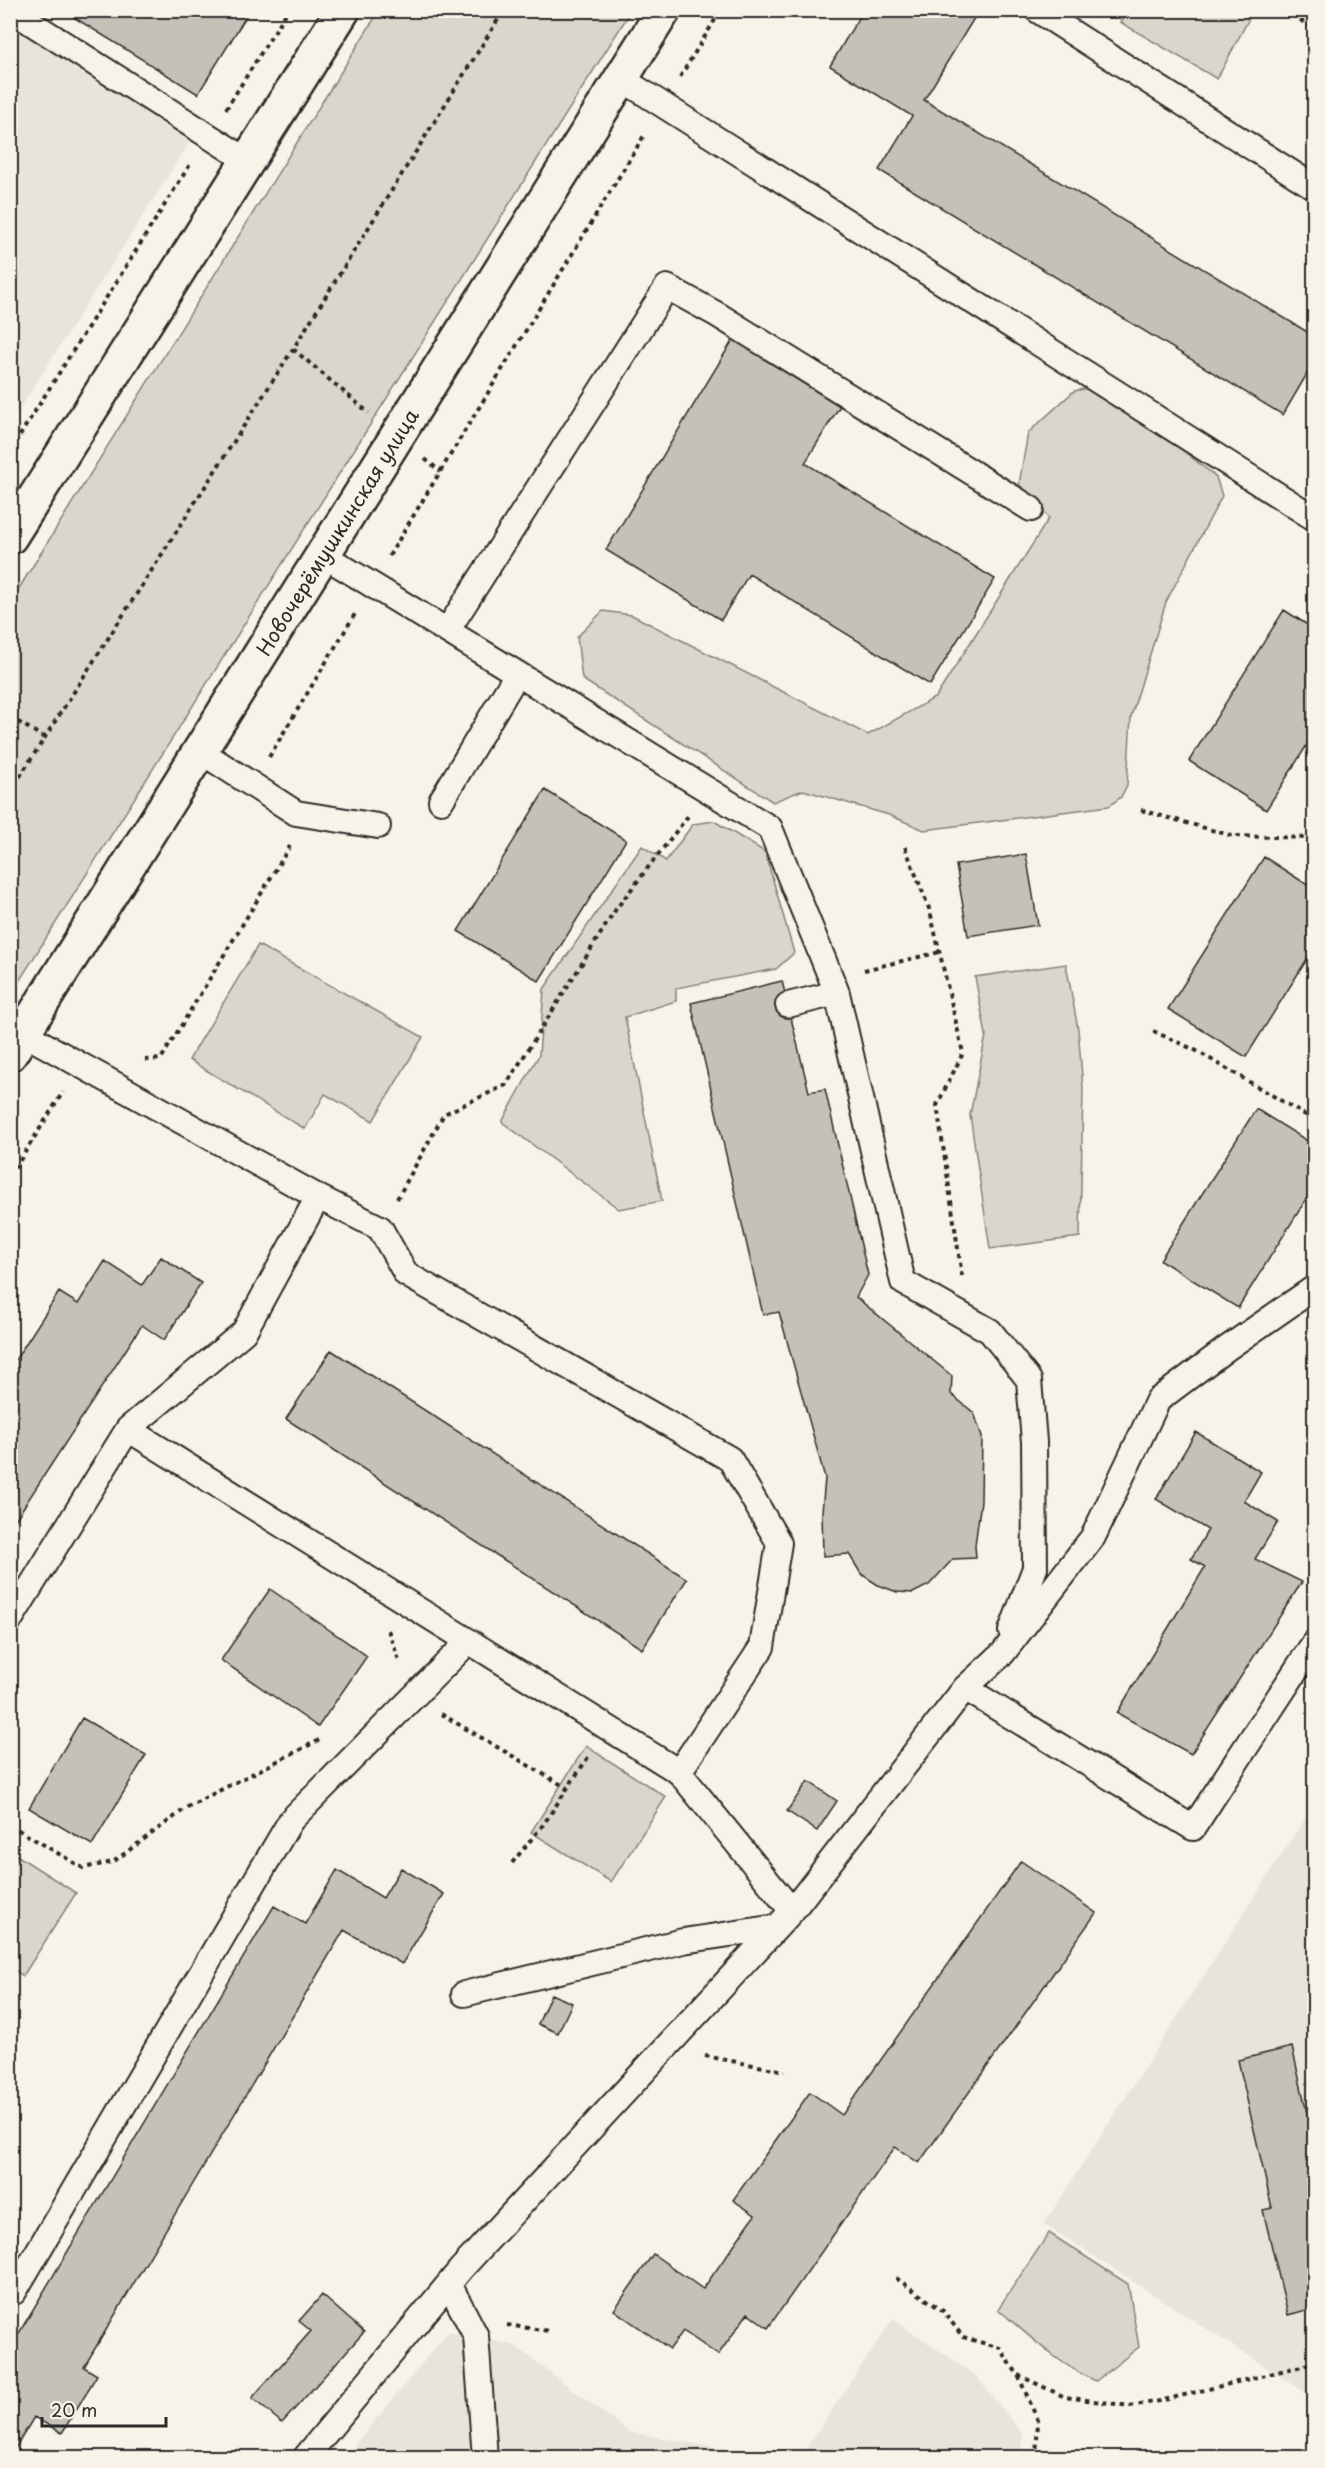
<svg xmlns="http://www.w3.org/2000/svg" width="1325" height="2468" font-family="'Playpen Sans',sans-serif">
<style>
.built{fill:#e8e4da}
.green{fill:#dad6cc;stroke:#82807c;stroke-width:1.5}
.building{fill:#c4c1b9;stroke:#2b2b2b;stroke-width:1.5}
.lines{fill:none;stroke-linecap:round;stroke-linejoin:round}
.lane-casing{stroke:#2b2b2b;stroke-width:28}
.secondary-casing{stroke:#2b2b2b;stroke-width:38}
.path{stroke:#2b2b2b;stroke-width:4;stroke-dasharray:4.5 4.5;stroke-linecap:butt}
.lane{stroke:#f7f3e8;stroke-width:24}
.secondary{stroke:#f7f3e8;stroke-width:33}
.labels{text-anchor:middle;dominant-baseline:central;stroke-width:4.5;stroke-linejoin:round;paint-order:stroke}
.street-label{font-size:20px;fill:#2b2b2b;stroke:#f7f3e8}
</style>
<rect width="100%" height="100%" fill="#f7f3e8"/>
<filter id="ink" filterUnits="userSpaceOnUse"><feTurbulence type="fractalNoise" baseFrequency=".0167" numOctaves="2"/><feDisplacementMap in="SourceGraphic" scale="12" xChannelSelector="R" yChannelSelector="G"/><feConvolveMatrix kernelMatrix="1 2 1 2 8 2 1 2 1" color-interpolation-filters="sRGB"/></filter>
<g filter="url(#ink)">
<!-- built -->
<path class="built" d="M11 25 191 140 11 423Z
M1314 1804V2398L1044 2224Z
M893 2319 975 2375 1023 2434 1020 2457H800Z
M448 2332 514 2345 629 2432 770 2457 344 2458Z"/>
<!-- green -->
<path class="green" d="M379 11H631L11 994V601Z
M1127 11V10L1253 11 1217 79 1120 22Z
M1089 388 1150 424 1216 477 1222 496 1166 602 1131 717 1127 785 1121 797 1109 806 924 830 889 815 803 790 773 802 582 679 577 637 603 611 632 615 868 735 936 697 1049 518 1019 484 1028 433 1074 391Z
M714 821 765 852 794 953 776 969 676 988V1001L625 1017 662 1201 619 1209 502 1122 539 1055 544 989 642 846 666 861 693 824Z
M258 945 423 1037 373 1121 325 1094 305 1129 189 1060Z
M1066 964 1078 1029 1083 1088 1080 1237 990 1249 970 1115 986 1035 975 977Z
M586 1746 666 1797 611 1882 531 1832Z
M10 1851 76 1893 23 1976 11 1968Z
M1049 2233 1128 2284 1139 2347 1096 2381C1059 2365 1029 2336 998 2309Z"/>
<!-- building -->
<path class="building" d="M73 10H250L198 94 70 15Z
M863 10H979L924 100 1314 336V362L1283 415 879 170 912 116 830 66Z
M734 338 841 404 805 463 995 579 930 685 749 574 721 620 606 550Z
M1284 610 1314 629V734L1266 810 1189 761Z
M545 790 626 840 539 981 458 931Z
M1026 854 1038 925 968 936 956 865Z
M1264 857 1314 889V948L1246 1057 1168 1009Z
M782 981 809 1092 825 1089 868 1275 856 1297 952 1376 951 1394 974 1413 982 1436 981 1501 975 1545 976 1558 953 1559 929 1585 913 1593 897 1592 878 1585 861 1574 849 1554 823 1556 822 1512 825 1478 779 1312 763 1315 691 1003Z
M1256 1109 1314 1145V1187L1238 1308 1160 1260Z
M161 1257 201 1283 164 1340 142 1325 10 1528V1368L59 1292 78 1304 105 1261 142 1285Z
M331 1350 687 1579 642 1649 286 1419Z
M1196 1432 1261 1472 1244 1501 1278 1522 1255 1559 1302 1582 1191 1754 1117 1713 1205 1567 1191 1559 1208 1530 1156 1499Z
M270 1589 367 1656 318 1727 221 1660Z
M82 1718 146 1755 92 1845 29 1808Z
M808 1781 837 1801 817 1831 787 1811Z
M1021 1861 1096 1913 919 2163 895 2147 768 2328 748 2313 718 2355 683 2331 670 2349 614 2310 653 2254 703 2289 755 2215 733 2200 810 2092 842 2115Z
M401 1868 444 1894 402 1964 344 1930 84 2367 97 2375 62 2433 34 2417 10 2457V2348L274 1906 305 1924 337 1870 383 1898Z
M551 1994 572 2003 558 2033 538 2024Z
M1292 2047 1314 2144V2308L1288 2315 1263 2210 1272 2208 1238 2060Z
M322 2295 364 2332 282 2423 252 2398 311 2331 299 2321Z"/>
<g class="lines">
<!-- lane casing -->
<g class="lane-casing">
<path id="lane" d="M11 10 248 161
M1037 10 1314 187
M622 79 1314 518
M323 555 770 828 837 993
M447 631 667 287 718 315 1031 509
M200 751 296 813 378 826
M441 801 517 674
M788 1005 837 993 903 1282 990 1331 1029 1380 1034 1442 1035 1568 1011 1631
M23 1033 318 1197 244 1332 128 1429
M318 1197 380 1228 406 1274 730 1459 779 1543 762 1647 679 1772
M10 1620 128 1429 679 1772 792 1911
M965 1688 1193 1828 1314 1643
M464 1994 683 1941 777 1927
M449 2284 476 2336 485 2458
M10 2290 14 2292 291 1820 468 1642
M305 2458 461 2269 792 1911 965 1688 1003 1653 1093 1537 1158 1400 1226 1349 1314 1288"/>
</g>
<!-- secondary casing -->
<g class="secondary-casing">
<path id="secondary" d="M10 537 343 10
M10 1054 664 10"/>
</g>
<!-- path -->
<path class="path" d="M1285 10 1314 29
M680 77 721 10
M226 109 288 10
M293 349 369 413
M10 451 191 163
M425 459 441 472
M389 556 645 134
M10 717 45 738
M269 757 355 614
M10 792 293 349 504 10
M1141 810 1233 836 1314 838
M905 847 930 911 963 1053 937 1105 962 1276
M864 970 940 952
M1153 1031 1195 1050 1314 1120
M145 1060 161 1059 290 846
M10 1176 63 1092
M397 1199 444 1114 506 1085 616 909 688 816
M388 1630 400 1663
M441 1714 567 1788
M10 1825 83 1868 113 1862 189 1806 321 1739
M512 1863 543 1825 589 1756
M705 2056 785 2071
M896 2278 943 2311 963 2337 1000 2348 1018 2375 1038 2421 1036 2458
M507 2325 549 2331
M1018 2375 1065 2397 1130 2406 1160 2401 1314 2363"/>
<!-- lane -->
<use href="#lane" class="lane"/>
<!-- secondary -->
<use href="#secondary" class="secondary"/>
</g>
</g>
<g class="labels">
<!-- street labels -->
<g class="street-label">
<text transform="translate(337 532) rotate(-58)">Новочерёмушкинская улица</text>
</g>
</g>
<!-- margin -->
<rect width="1325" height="2468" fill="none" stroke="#f7f3e8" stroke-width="36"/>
<rect x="18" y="18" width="1289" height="2432" fill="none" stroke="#2b2b2b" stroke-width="2" filter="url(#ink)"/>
<!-- scale -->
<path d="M42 2417v9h124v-9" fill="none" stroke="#2b2b2b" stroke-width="3"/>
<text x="51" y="2417" font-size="18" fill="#2b2b2b" stroke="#f7f3e8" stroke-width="4.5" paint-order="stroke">20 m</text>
</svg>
